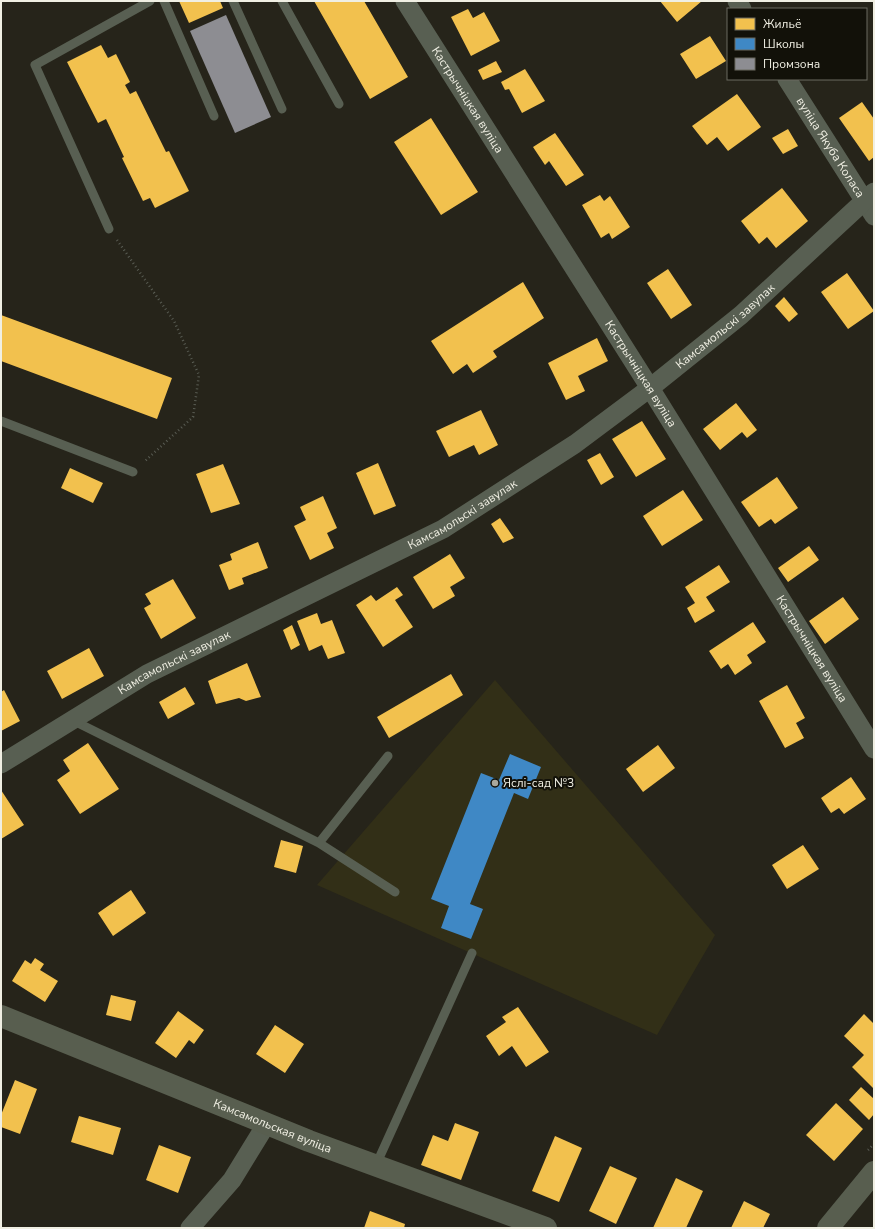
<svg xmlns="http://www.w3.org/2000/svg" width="875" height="1229" font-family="'Nunito Sans',sans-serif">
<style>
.built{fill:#322f17}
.homes{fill:#f2c14e}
.schools{fill:#3f88c5}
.industry{fill:#8d8d92}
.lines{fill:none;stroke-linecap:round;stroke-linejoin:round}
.path{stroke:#595c53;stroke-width:2.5;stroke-dasharray:1 3;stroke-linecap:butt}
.service{stroke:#585f52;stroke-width:9}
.minor{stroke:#585f52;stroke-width:19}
.primary{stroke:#585e4f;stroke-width:22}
.poi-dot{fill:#a9a89d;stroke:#121109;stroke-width:1.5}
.labels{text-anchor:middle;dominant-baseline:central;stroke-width:4;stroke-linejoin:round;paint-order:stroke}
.street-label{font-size:12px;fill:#f0efe3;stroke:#121109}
.poi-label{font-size:12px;fill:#f0efe3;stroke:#121109;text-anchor:start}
</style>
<rect width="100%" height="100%" fill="#26241a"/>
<!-- built -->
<path class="built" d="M495 680 715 935 657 1035 317 885Z"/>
<!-- homes -->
<path class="homes" d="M179 1H220L223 8 189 23Z
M314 1H364L408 77 370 99Z
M660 1H702L677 22Z
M468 9 473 18 484 12 500 41 471 56 451 17Z
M710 36 726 61 696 79 680 54Z
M101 45 108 58 116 54 130 82 125 85 130 94 136 91 166 152 169 151 189 191 155 208 150 198 143 201 122 158 124 157 106 119 98 123 67 62Z
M496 61 502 72 483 80 478 70Z
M525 69 545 101 522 113 509 89 505 90 501 82Z
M737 94 761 127 728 151 717 137 707 145 692 126Z
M862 102 874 119V157L869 161 839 118Z
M431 118 478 192 441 215 394 142Z
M788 129 798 146 783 154 772 138Z
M555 133 584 175 566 186 549 161 545 165 533 147Z
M782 188 808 221 776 248 767 237 759 244 741 221Z
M600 195 604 201 610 196 630 227 612 239 609 233 601 238 582 205Z
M668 269 692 305 671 319 647 283Z
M847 273 874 311 848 329 821 292Z
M523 282 544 318 493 351 497 357 473 373 467 364 453 374 431 341Z
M784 297 798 314 789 322 775 306Z
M1 315 172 378 157 419 1 361Z
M597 338 608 361 578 376 585 391 566 400 548 363Z
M736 403 757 430 747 438 742 432 720 450 703 429Z
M481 410 498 445 479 455 474 445 449 457 436 431Z
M642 421 666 459 636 477 612 439Z
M600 453 614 477 601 485 587 460Z
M378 463 396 506 374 515 356 473Z
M223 464 240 504 211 513 196 474Z
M70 468 103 483 93 503 61 488Z
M777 477 798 508 775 524 771 519 759 527 741 502Z
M683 490 703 520 662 546 643 516Z
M323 496 337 528 327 533 334 548 310 560 294 526 306 520 300 507Z
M500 518 514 538 503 543 491 524Z
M258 542 268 568 242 578 244 584 229 590 219 565 232 560 230 554Z
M809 546 819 560 788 582 778 568Z
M450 554 465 578 450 587 455 596 433 609 413 577Z
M719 565 730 582 706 597 715 611 695 623 687 608 695 603 685 587Z
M173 579 196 618 161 639 144 608 151 604 145 594Z
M397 587 403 595 395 600 413 627 383 647 356 605 371 595 376 601Z
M843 597 859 619 825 644 809 621Z
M317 613 321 624 332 620 345 653 328 659 322 645 309 651 297 621Z
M753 622 766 642 747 655 752 663 735 675 728 664 721 669 709 651Z
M292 625 300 645 291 650 283 630Z
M89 648 104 676 62 699 47 671Z
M247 663 261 697 246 701 239 698 216 704 208 681Z
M451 674 463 695 389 738 377 717Z
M787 685 805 718 796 723 804 738 785 748 759 701Z
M185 687 195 704 168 719 159 702Z
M4 690 20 721 1 731V692Z
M88 743 119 789 80 814 57 780 70 771 63 760Z
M658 745 675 768 643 792 626 769Z
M851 777 866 799 844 814 839 808 831 813 821 798Z
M1 790 24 825 1 839Z
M281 840 303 846 296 873 274 867Z
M803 845 819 869 787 889 772 865Z
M131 890 146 913 113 936 98 913Z
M35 958 44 964 40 970 58 981 45 1002 12 981 25 960 31 964Z
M111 995 136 1001 131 1021 106 1015Z
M518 1007 549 1052 526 1067 512 1046 499 1056 486 1036 506 1022 502 1017Z
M178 1011 204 1030 194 1044 189 1040 176 1058 155 1043Z
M864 1014 874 1024V1089L852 1067 864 1055 844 1036Z
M275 1025 304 1044 285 1073 256 1054Z
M15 1080 37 1089 20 1134 1 1127V1115Z
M861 1087 874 1099V1114L869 1120 849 1100Z
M836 1103 863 1129 834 1161 806 1135Z
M79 1116 121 1128 113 1155 71 1142Z
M455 1123 479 1132 461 1180 421 1165 433 1135 448 1141Z
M555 1136 582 1148 559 1202 532 1191Z
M159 1145 191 1157 178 1193 146 1180Z
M610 1166 637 1178 616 1224 589 1211Z
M676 1178 703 1191 686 1228H653Z
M744 1201 770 1214 763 1228H731Z
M370 1211 405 1224 404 1228H364Z"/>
<!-- schools -->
<path class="schools" d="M510 754 541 767 528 799 514 793 470 904 483 909 471 939 441 928 449 906 431 899 481 773 499 780Z"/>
<!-- industry -->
<path class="industry" d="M226 15 271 117 235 133 190 31Z"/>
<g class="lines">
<!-- path -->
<path class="path" d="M117 240 174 321 199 375 193 417 144 462
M868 1150 874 1144"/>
<!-- service -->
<path class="service" d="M164 1 214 116
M233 1 282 109
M282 1 339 104
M109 229 35 65 150 1
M1 421 133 472
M72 720 319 843 395 892
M319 843 388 756
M376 1165 472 953"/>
<!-- minor -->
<g class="minor">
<path id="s1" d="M405 1 650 388 874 749"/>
<path d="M737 1 742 9"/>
<path id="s2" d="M787 79 874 216"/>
<path id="s3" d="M1 764 147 674 443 529 575 444 650 388 741 315 874 192"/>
<path d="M190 1228 232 1180 267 1123"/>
</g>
<!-- primary -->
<g class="primary">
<path id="s4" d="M1 1016 309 1141 546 1228"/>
<path d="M828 1228 874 1172"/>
</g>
</g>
<!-- markers -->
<circle class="poi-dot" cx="495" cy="783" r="4"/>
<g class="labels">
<!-- street labels -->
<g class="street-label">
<text stroke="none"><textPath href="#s1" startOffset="117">Кастрычніцкая вуліца</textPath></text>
<text stroke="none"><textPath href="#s2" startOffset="81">вуліца Якуба Коласа</textPath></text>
<text stroke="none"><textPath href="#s3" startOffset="849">Камсамольскі завулак</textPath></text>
<text stroke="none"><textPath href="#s1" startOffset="441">Кастрычніцкая вуліца</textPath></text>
<text stroke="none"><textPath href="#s3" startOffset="525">Камсамольскі завулак</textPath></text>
<text stroke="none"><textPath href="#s1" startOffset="765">Кастрычніцкая вуліца</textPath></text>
<text stroke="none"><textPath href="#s3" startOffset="201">Камсамольскі завулак</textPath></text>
<text stroke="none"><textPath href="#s4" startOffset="293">Камсамольская вуліца</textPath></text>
</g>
<!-- poi labels -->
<g class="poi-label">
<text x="503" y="783">Яслі-сад №3</text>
</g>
</g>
<!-- border -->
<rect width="875" height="1229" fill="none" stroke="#f0efe3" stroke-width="4"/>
<!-- legend -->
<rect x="727" y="8" width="140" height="72" fill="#121109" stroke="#6b6a60"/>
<rect x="735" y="18" width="20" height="12" fill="#f2c14e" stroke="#6b6a60"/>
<text x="763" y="28" font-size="12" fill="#f0efe3">Жильё</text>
<rect x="735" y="38" width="20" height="12" fill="#3f88c5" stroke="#6b6a60"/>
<text x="763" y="48" font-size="12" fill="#f0efe3">Школы</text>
<rect x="735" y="58" width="20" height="12" fill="#8d8d92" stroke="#6b6a60"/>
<text x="763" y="68" font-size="12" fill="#f0efe3">Промзона</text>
</svg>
